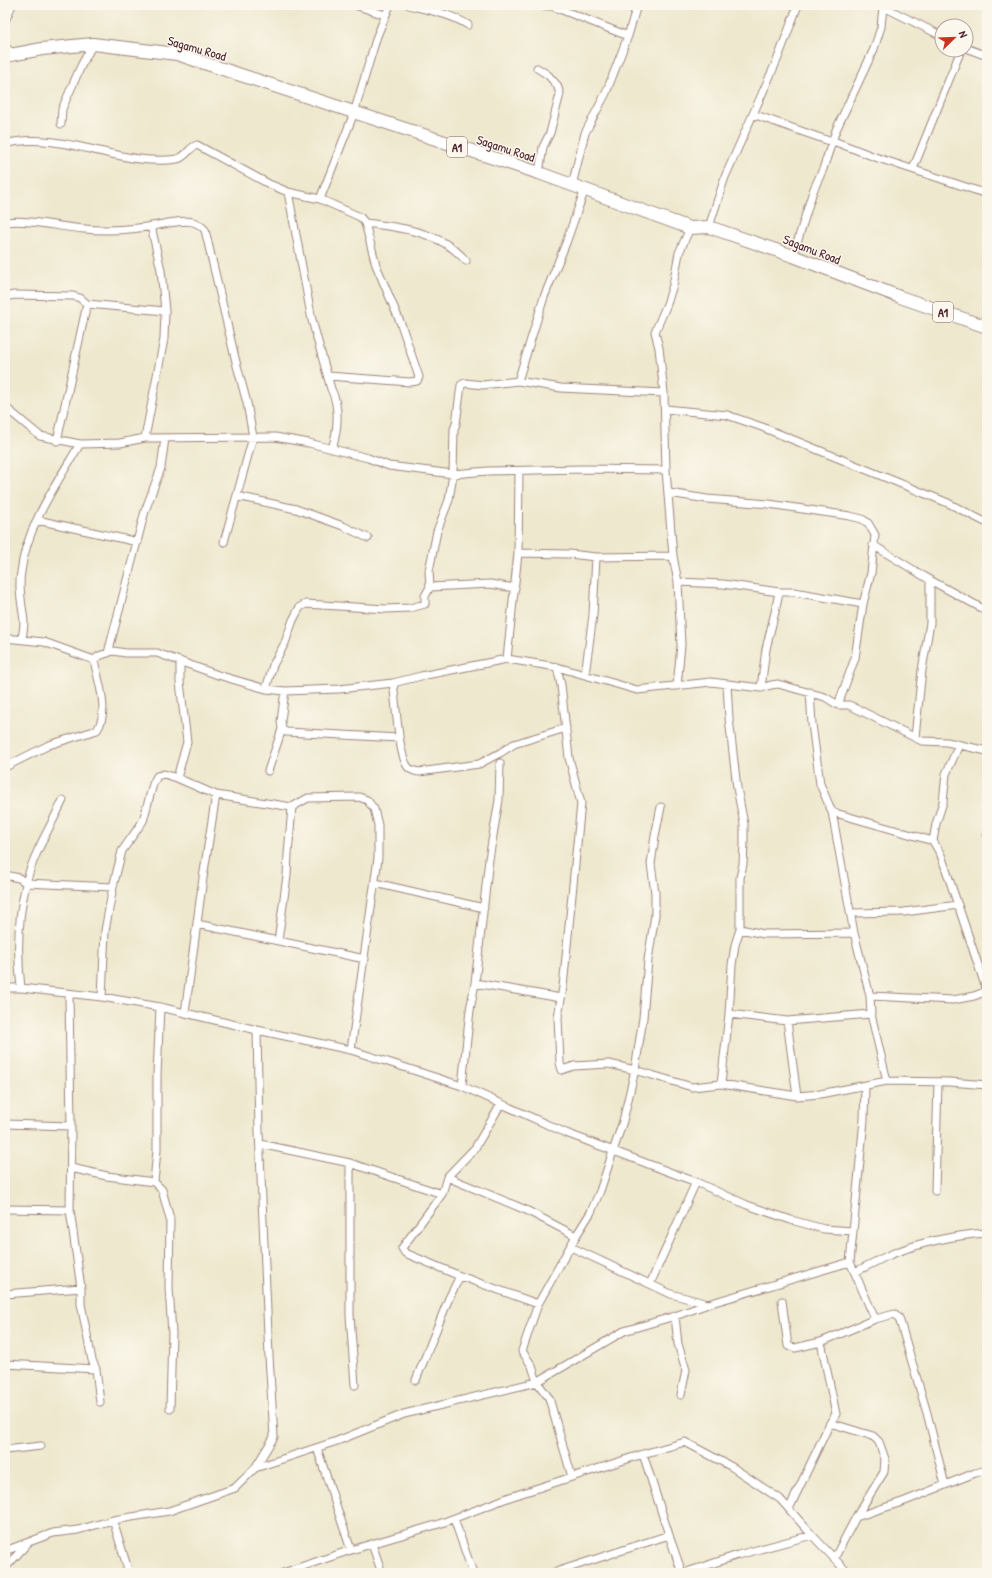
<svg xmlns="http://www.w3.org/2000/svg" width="992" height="1578" font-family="'Patrick Hand',sans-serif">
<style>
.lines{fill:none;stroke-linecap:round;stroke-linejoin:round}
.street-casing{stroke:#9c847c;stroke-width:9}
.highway-casing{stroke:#9c847c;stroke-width:14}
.street{stroke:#fff;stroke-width:7}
.highway{stroke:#fff;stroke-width:12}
.labels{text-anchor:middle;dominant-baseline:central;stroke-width:3;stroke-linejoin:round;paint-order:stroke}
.shield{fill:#fbf7ec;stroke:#7f6065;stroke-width:1}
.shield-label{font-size:12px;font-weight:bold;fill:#4a1f2b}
.street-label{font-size:13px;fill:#4a1f2b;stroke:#fbf7ec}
</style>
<rect width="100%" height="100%" fill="#fbf7ec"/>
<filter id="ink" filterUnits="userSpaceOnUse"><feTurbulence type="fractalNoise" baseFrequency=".025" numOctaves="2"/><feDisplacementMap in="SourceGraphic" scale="8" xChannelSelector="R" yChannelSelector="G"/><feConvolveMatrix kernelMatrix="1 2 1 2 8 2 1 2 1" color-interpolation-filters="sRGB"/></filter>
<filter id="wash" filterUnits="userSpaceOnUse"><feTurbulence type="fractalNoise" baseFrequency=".012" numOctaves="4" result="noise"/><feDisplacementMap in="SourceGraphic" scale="16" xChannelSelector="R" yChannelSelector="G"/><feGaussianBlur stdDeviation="0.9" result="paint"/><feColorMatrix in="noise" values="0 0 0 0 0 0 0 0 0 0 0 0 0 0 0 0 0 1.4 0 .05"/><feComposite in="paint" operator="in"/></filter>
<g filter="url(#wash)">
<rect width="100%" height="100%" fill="#eee8ce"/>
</g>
<g filter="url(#ink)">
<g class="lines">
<!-- street casing -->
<g class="street-casing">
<path id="street" d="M355 5 385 15
M409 5C429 10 451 14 468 25
M534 5 552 6 628 36
M880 5 942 36
M5 21 12 5
M5 47 14 54
M966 48 987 56
M537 68 548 75 557 85 560 94 550 133 543 147 539 173
M753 114 832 142H836L875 157 987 194
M61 124 62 109 81 66 93 44
M5 144C59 129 123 168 177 159 187 157 189 147 197 145L269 184 288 192 320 199 360 217 365 223 376 265 401 324 419 377 417 381 410 382 328 376
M913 169 961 50
M572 185 585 133 606 93 628 36 637 5
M288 192 312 320 331 389C340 406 338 430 332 449
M320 199 354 113 377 36 390 5
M5 222C31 219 58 227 84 229 113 232 140 229 169 223 183 221 195 218 205 230L236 362 247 403 253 437 224 542
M365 223C400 227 442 232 466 261
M709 227 725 177 778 58 798 5
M793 256 813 191 823 169 836 130 874 49 881 27 883 7
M5 297 14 295 73 296 80 298 87 304 165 311
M518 381 544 297 566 243 585 189
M5 407 40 436 80 444 120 443 145 438 275 437 309 443 368 458 389 466 453 474 488 471 582 469 666 470
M665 409 727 415 762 427 948 503 987 523
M145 438 164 339 165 311 161 270 151 226
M57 441 87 304
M669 493 707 499 769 504 850 516 862 519 868 523 875 535 871 573 863 604 855 658 838 705
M237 496 296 509 343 526 368 538
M37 520 138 542
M873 545 930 580 987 611
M518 553 569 554 596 557 673 556
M678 582 723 584 779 592H794L863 604
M430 587 490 584 515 588
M5 638 44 642 94 660 99 656 113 651 126 653H157L218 675 266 689 285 691 339 689 393 683 421 676 507 659 557 667 637 690 711 682 761 688 771 685 778 684 825 697 838 705H849L922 741 947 742 987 751
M22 639C23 633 24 627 24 621 22 604 18 588 21 572 26 527 57 483 80 444
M108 653 145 511 161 468 165 438
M507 659 518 553 519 471
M557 667 561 685 569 758 581 803 563 987 558 1017 560 1063 562 1070 574 1066 609 1064 635 1070 692 1087 721 1084 797 1096 820 1094 887 1081 950 1082 987 1085
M585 675 593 615 596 557
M393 683C396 701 398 755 408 767 411 771 415 771 419 772L479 764 500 753 514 744 566 728
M677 686 681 645 678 582 673 556 666 470 664 393 659 348 655 332 667 304 673 285 679 253 690 228
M761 688 766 649 775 612 779 592
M266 689 273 665 285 643 293 620 300 607 306 604 386 609 410 608 425 604V596L430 587 429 571 437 531 449 500 453 474 454 429 456 424 461 385 465 383 483 385 518 381 561 388 664 393
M285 691 281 721 282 729 286 732 399 738
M810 692 812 724 820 784 832 812 854 933 870 996 871 1014 887 1081
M915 737 922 670 930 623V580
M5 767 49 745 97 730C110 711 98 681 94 660
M268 771 282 729
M177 778 187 742 180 682V661
M832 812 933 841 941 855 987 991
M986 835H987
M933 841 936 824 943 802 946 774 959 745
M5 875 19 878 26 883 113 887
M375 883 484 908
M851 913 904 912 958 905
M197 924 365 959
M740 929 764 934 854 933
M278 941 287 876 288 854 292 807
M475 983 561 998
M5 988H21L102 997 160 1007 257 1030 351 1050 462 1086 566 1133 696 1182 747 1205 791 1220 824 1229 853 1231
M21 988C17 954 18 917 26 884 32 856 51 826 63 800
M69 994 71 1126 70 1210 81 1288V1304L92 1360 96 1369 100 1402
M870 996 953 1000 974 996 987 991
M102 997 105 931 113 887 122 851 143 821 153 784 157 776 164 774 177 778 216 795 292 807 308 798 359 797 367 800 374 809 378 825V858L351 1050
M185 1013 203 878 216 795
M729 1014 787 1021 871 1014
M787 1021 797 1096
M721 1084 729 1014 732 965 735 945 740 929V878L743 864 744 844V824L737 788 729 718 727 685
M462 1086 470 1010 475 983 489 859 499 800 500 763
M865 1086 864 1120 850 1262 875 1319
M501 1104 475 1148 447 1177 442 1194 402 1248 405 1253 460 1276 538 1304 522 1351 532 1366 537 1382 549 1398 572 1477
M5 1124 71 1126
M260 1144 350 1163V1315L355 1385
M350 1163 442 1194
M71 1168 107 1176 154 1182 162 1190 170 1219 169 1288 172 1333 170 1409
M447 1177 526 1210 576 1236 538 1304
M154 1182 157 1150V1075L160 1007
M935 1191 938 1082
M5 1209 70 1210
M576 1236 591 1212 600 1191 623 1121 635 1070 643 1018 648 960 655 915V893L651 864 655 836 661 807
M571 1247 671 1294 708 1304
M855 1272C865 1267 875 1262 885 1257 915 1243 955 1235 987 1233
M650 1284 696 1182
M5 1294 81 1288
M782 1301 788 1346 795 1348 821 1342 836 1414 830 1423 789 1509
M675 1316 678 1344 686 1370 681 1395
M821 1342 875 1319 895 1314 899 1318 927 1413 945 1485
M5 1364 96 1369
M416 1380 449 1298 460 1276
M830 1423 873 1436 879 1442 885 1459 884 1472 856 1517 834 1559
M317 1448 351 1550
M5 1450 41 1446
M255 1468 274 1437 269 1356 259 1132 257 1030
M856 1517 905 1501 975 1473 987 1470
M454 1519 473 1573
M113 1520 129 1573
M669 1535 682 1573
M372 1544 382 1573
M5 1551 53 1533 78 1530 113 1520 169 1511 235 1488 255 1468 337 1441 404 1414 537 1382 624 1331 675 1316 708 1304 850 1262
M5 1568 27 1544
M283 1573 351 1550 439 1524 510 1497 643 1454 685 1442 732 1467 780 1499 812 1535 848 1573
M553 1573 669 1535 643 1454
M684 1573 738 1555 812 1535"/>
</g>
<!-- highway casing -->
<g class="highway-casing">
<path id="highway" d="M5 56 42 49 93 44 177 54 539 173 690 228 709 227 793 256 900 297 987 327"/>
</g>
<!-- street -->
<use href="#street" class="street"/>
<!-- highway -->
<use href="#highway" class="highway"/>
</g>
</g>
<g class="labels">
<!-- shield labels -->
<g class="shield">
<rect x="447" y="137" width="20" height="20" rx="3"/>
<rect x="933" y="302" width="20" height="20" rx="3"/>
</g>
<g class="shield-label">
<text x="457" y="147">A1</text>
<text x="943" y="312">A1</text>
</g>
<!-- street labels -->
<g class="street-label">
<text transform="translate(197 48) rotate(16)">Sagamu Road</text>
<text transform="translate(506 148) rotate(18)">Sagamu Road</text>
<text transform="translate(812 249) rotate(21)">Sagamu Road</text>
</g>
</g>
<!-- margin -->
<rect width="992" height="1578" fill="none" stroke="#fbf7ec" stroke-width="20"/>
<!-- north arrow -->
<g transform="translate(954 38) rotate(67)"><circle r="19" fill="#fbf7ec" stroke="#b4a19f"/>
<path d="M0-3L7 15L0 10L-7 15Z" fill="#c8321e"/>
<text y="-6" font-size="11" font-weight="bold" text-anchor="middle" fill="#4a1f2b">N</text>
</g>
</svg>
